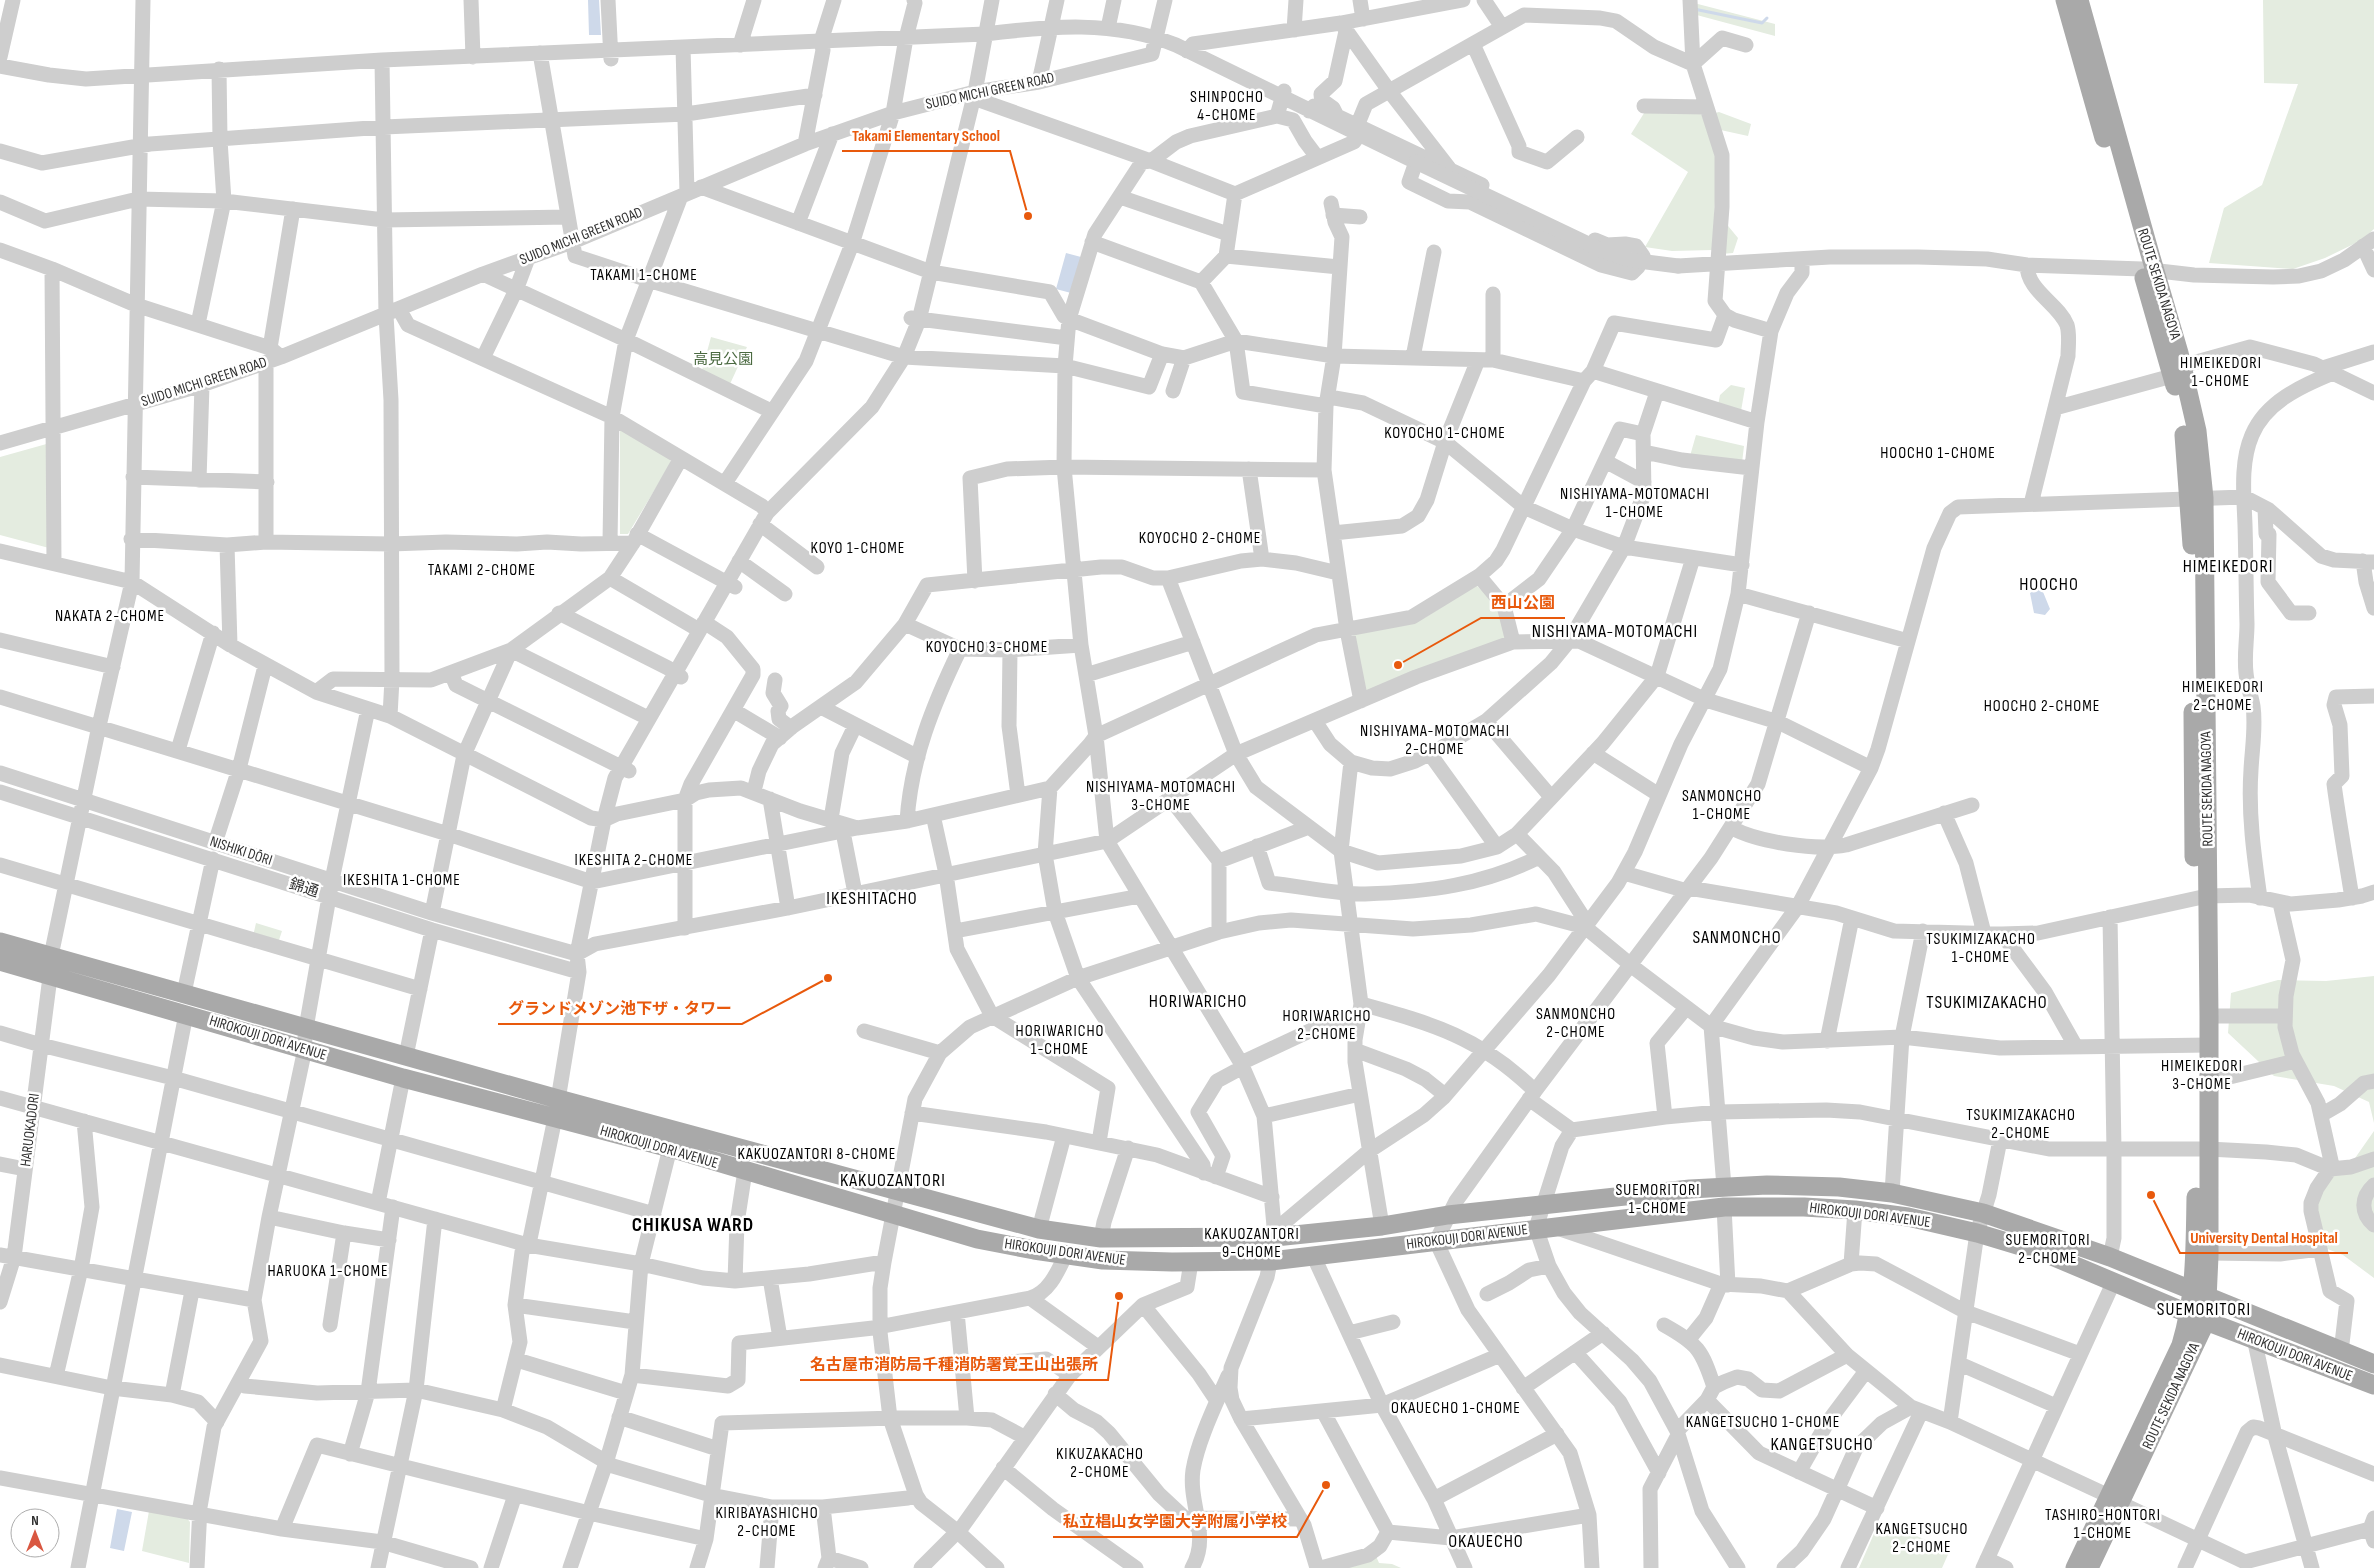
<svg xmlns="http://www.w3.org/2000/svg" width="2374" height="1568" font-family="'Sofia Sans Condensed','Noto Sans JP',sans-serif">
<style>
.green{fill:#e4ece0}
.water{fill:#ced9ea}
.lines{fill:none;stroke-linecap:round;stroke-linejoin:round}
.stream{stroke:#ced9ea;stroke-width:3}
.minor{stroke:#cecece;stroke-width:15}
.major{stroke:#a9a9a9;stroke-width:19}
.minor-bridge{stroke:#cecece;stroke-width:15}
.labels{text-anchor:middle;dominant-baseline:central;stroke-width:5;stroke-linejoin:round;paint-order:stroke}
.street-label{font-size:15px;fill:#313131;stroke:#fff}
.park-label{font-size:15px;fill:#4b6a41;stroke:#fff}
.neighbourhood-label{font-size:16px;letter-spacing:1px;fill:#000;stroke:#fff}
.quarter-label{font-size:18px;letter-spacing:1px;fill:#000;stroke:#fff}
.district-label{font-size:20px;font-weight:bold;letter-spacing:1px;fill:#000;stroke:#fff}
.leader{fill:none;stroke:#e8590c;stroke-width:2}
.callout-dot{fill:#e8590c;stroke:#fff;stroke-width:2}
.callout-label{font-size:16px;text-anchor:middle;font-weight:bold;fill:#e8590c;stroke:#fff;stroke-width:5;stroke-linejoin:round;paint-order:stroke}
</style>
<rect width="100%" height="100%" fill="#fff"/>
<!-- green -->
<path class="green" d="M2263 0H2374V229L2362 240 2325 258 2293 269 2209 263 2224 208 2262 185 2298 84 2264 83Z
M1694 3 1775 24V36L1693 14Z
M1646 110 1700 111 1717 151 1713 250 1672 251 1645 247 1688 172 1631 134Z
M1719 112 1751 124 1748 136 1716 129 1711 114Z
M1724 221 1738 238 1733 253 1721 254Z
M711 337 747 347 730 384 702 370Z
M1731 385 1745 388 1741 411 1718 405 1720 395Z
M620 429 670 459 671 463 628 534H620Z
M1696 435 1744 446 1742 463 1690 456Z
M50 443 49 548 0 535V457Z
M1476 585 1500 607 1506 639 1366 694 1353 634 1412 623 1426 617Z
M256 923 282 931 278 943 253 936Z
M2374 976V1123L2369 1102 2334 1086 2274 1076 2228 1033 2231 993 2278 980 2326 981Z
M2374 1131V1278L2343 1255 2322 1247 2313 1207 2330 1176 2353 1161Z
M149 1511 186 1517 190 1522 189 1563 142 1551Z
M1883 1522 1950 1550 1942 1568H1859L1876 1529 1879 1531Z
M1376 1556 1379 1563 1392 1564 1401 1568H1336Z"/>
<!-- water -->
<path class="water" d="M588 0H599L601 35H589Z
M1066 253 1081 257 1071 293 1056 289Z
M2041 587 2050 609 2045 615 2034 613 2030 593Z
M117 1509 132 1512 124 1551 110 1548Z"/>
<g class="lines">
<!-- stream -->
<path class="stream" d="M1694 9 1762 23 1767 18"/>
<!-- minor -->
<path class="minor" d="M471 0 473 57
M608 0 611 59
M1360 0 1363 19
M1484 0 1502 27
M1690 0 1693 64 1722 155V207L1715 301 1725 315 1734 320 1771 331
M1341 23 1390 92 1449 168
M1108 28 1114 0
M1294 30 1296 0
M1473 44 1519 146V152L1547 162 1577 137
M740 45 754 0
M683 47 687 193
M1187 51 1193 44 1341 23 1463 0
M540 53 575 256 648 280 904 357 1065 366 1149 387 1162 354
M0 57 13 0
M382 60 386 315 391 400 392 679 390 716
M0 66 49 75 86 79 382 60 985 34C1050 26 1114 20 1176 45L1416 162 1409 182 1448 201 1470 202 1601 265 1632 273 1638 267 1643 256 1636 246 1625 244 1607 245 1595 240
M1039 82 1057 0
M1284 91 1277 116 1190 136 1176 142 1151 161 1142 162 1095 234 1069 319 1065 366 1064 467 1081 645 1096 736 1107 841 1241 1063 1264 1116 1275 1237 1267 1277 1231 1368 1230 1388 1232 1400 1241 1419 1304 1525 1317 1568
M975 92 979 100 1151 161 1235 194
M1322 104 1321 94 1335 81 1346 31
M1644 106 1706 107
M1309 111 1314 106 1326 103 1333 108 1337 116 1482 185
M1277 116 1293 120 1305 141 1317 157
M1357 126 1366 104 1524 15 1600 18 1616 21 1654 47 1693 64 1722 38 1746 45
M805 144 823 50 821 41 834 0
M0 151 42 163 150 144 384 127 686 114 815 95
M701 187 931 272 1050 292 1064 316 1069 319 1162 354 1184 358 1236 341 1334 356 1493 360 1584 381
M1120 197 1228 234
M0 202 45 221 138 199 224 201 384 220 568 217
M1331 203 1335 222 1342 237 1334 356 1326 406 1324 470 1347 630 1361 701
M1333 215 1360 217
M798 223 832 134
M1092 242 1201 282 1236 341 1243 392 1326 406
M2363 246 2374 270
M0 250 52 269 136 305 270 348 281 357
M1226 256 1339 267
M2027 265C2027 291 2058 303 2067 325 2070 335 2068 347 2068 356L2031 504
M1678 266 1830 257H1918L1987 259 2027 265 2142 269 2194 275 2273 277 2299 276 2321 271 2344 260 2374 239
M52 269 54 563
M483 274 626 340 771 411
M1201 282 1226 256 1235 194 1354 142 1359 135
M399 309 408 325 612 417 762 506 767 513
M911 318 1067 338
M198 324 224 201 220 140 219 69
M270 348 293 209
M1413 357 1434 252
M483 358 516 290 528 258
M1493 360V294
M266 362V542
M2182 366 2250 347 2314 364 2374 393
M2323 368 2374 352
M1593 371 1757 422
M1173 391 1184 358
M1329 397 1363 403 1445 442 1524 507 1573 529 1624 547 1742 565
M2055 408 2172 376
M0 443 202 385 281 357 483 274 572 242 805 144 893 113 975 92 1039 82 1152 54 1165 0
M1644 452 1682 460 1751 468
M1605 461 1644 482
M1249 469 1262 559
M133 477 267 482
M199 480 202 385
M725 483 806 361 852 244 893 113 906 38 915 3 914 0
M2265 508 2266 534H2269L2268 582 2291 613H2309
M760 524 817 567
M1333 533 1402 526 1418 516 1427 500 1445 442 1478 360
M637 534 735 587
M131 539 227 545 266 542 391 544 446 542 517 544 547 542 581 544 633 543 681 458
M610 542 612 417 626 340 681 196
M227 545 230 645
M0 551 132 582 230 645 316 692 390 716 591 818 604 820 617 814 685 800 696 793 709 790 741 788 800 811 857 828
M739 561 785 594
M2363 561 2366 582 2374 608
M1479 576 1504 606 1513 642
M610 578 699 630
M1168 578 1236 754 1256 787 1341 851 1378 863 1461 856 1497 847 1517 834 1603 743 1657 676 1693 558
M975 581 970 478 1007 469 1064 467 1324 470
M1738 594 1908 641
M1504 606 1539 579 1573 529 1620 429 1643 434
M559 613 668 668 681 677
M905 624 960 649 1010 650 1081 645
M0 640 113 667
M1010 650 1009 726 1018 795
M451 673 456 685 629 771
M1086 675 1193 642
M775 680 773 693 781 706 778 711 779 719 791 728
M316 692 333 679 431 680 511 650 610 578 633 543
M0 697 448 834 592 882 857 828 907 821 1050 788 1090 744 1096 736 1316 635 1412 617 1479 576 1496 561 1503 550 1584 381 1593 371 1614 323 1716 340 1725 315
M821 707 918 757
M733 710 780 738
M1315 721 1330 744 1351 762 1372 768 1390 769 1415 761 1441 748 1486 721 1551 663 1569 641 1624 547 1644 494 1643 434 1657 392
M1486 721 1551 797
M178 750 213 633
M1593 753 1659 795
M1430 754 1497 847
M1351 762 1341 851 1361 1004 1355 1040V1062L1382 1226
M0 773 432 913 577 954 595 944 788 908 1107 841 1236 754 1416 677 1513 642 1579 641 1706 700 1778 722 1871 768
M1050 788 1045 854 1055 912 1078 978 1203 1165 1204 1173
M754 791 759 771 772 744 793 726 856 682 905 624 927 585 1101 567H1122L1153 578H1168L1241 561 1262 559 1296 563 1338 573
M0 792 432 930 579 972
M1169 797 1219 861V932
M770 799 788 908
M1944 813 1966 863 1984 933
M933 815 946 874 957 949 992 1016 1108 1088 1099 1142
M831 819 842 753 855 726
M907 821C911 759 933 705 960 649
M1732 828C1758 842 1816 851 1846 845L1972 805
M843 832 855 893
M1517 834 1554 872 1585 920V927
M215 843 239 769 265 666
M1257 846 1269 883C1300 886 1335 894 1365 894 1427 892 1484 885 1539 857
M1219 861 1309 827
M0 865 420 989
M1624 873 1687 891
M1689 888 1836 913 1894 931 2002 934 2038 933 2207 896 2249 895 2291 904 2338 900 2362 896 2374 892
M2260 898C2254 856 2248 813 2251 770 2252 749 2256 727 2253 706 2251 695 2247 684 2246 673 2244 656 2247 640 2247 624 2246 591 2246 558 2245 525 2244 496 2240 463 2252 435 2266 402 2301 386 2333 373
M2352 898C2346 860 2339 822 2334 784L2342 776 2340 725 2334 705 2336 697 2374 696
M2280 903 2293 960 2286 996 2285 1027 2292 1054 2318 1103 2331 1161 2330 1169 2317 1188 2311 1203V1211L2330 1291 2347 1301 2341 1352
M432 913 464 755 511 650 648 718
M2110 917 2114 1150V1238L2110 1257
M685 928V800L691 784 753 675V669L727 637 704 622
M955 931 1140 896
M2002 934 2045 992 2076 1047
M184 993 213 859
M1361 1004C1433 1024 1480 1037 1535 1091
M2209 1016H2285
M864 1031 940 1053
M0 1033 41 1045 173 1078 654 1214
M1827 1041 1852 918
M1355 1050 1406 1069 1425 1079 1445 1095
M406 1056 432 930
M1241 1063 1316 1028 1331 1024 1356 1029
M2209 1082 2295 1061
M0 1098 528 1245 641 1264 703 1278 735 1281 809 1274 884 1262
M1529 1099 1572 1130 1665 1117 1719 1112 1826 1110 1860 1112 2049 1149H2208L2266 1152 2296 1155 2330 1169 2351 1167 2374 1159
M912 1113 1046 1132 1157 1155 1272 1197
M2321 1115 2340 1104 2364 1083 2374 1081
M1264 1116 1360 1094
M1665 1117 1657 1043 1686 1008
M1572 1130 1562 1146 1536 1228 1549 1266 1564 1293 1580 1313 1632 1360 1650 1381 1677 1431 1702 1511 1738 1568
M0 1164 25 1169
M1216 1177 1223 1156 1198 1112 1217 1081 1243 1067
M2374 1185C2361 1197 2360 1213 2374 1225
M1724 1187 1711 1026 1798 906 1871 768 1878 749 1934 548 1950 513 1958 507 2244 497 2269 510 2321 556 2334 560 2374 562
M1892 1193 1902 1037 1923 931
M378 1203 403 1078
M1724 1207 1728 1285
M269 1217 344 1233 389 1240
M1557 1228 1721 1284 1761 1286 1788 1291 1851 1264 1860 1263 1876 1264 1966 1312 2080 1354
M1039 1229 1064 1136
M1275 1237 1286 1221 1369 1151 1424 1115 1443 1098 1549 975 1618 883 1635 852 1681 744 1720 669 1738 594 1757 422 1771 331 1787 293 1802 273V259
M1101 1238 1104 1222 1128 1148
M2209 1253 2280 1254 2320 1249
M0 1255 254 1300
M1313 1255 1382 1405 1434 1499 1465 1568
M1851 1264 1855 1210
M770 1278 780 1338
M735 1281 737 1223 745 1171
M1788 1291 1847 1355 1911 1407 1950 1422 2109 1496
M1487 1294 1509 1283 1529 1270 1549 1266
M1030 1298C1049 1293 1058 1271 1066 1254
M0 1302 14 1257 50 977 51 956 99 726 132 582 143 0
M515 1305 635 1322
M1143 1305 1199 1374 1217 1401
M957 1312 967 1418
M330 1325 344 1233
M1664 1325C1698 1344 1702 1350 1714 1387
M1349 1333 1393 1322
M2254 1338 2275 1436 2312 1568
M1689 1339 1706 1318 1721 1284
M1575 1352 1620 1402 1659 1473
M517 1360 626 1393
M1960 1364 2056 1406
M0 1365 112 1388 172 1395 198 1402 217 1422
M962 1366 1046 1359 1070 1375
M632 1375 728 1386 738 1380 739 1343 873 1328 1030 1298 1098 1347
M56 1376 81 1269 92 1207 84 1121
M240 1383 245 1386 317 1393 416 1390 503 1410 547 1427 613 1466 711 1495 772 1507H823L908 1498 916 1495
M1523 1388 1603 1333
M1055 1394 1074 1410 1097 1422 1109 1433 1159 1494 1188 1521 1200 1528
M172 1395 192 1291
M1707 1400 1759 1453 1877 1508
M503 1410 520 1342 515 1305 522 1252 530 1239 555 1118 579 972 577 954 604 820 615 778 767 513 872 407 904 357 919 320 975 92 992 0
M1323 1411 1388 1532 1451 1538 1589 1515
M619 1417 718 1449
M1241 1419 1382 1405 1500 1355
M1950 1422 1977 1233 1989 1195 2000 1140
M1677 1431 1707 1400 1714 1387 1724 1382 1737 1377 1748 1379 1762 1390 1779 1391 1847 1355
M350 1454 368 1392 393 1207
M1003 1468 1053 1509 1136 1568
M1799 1472 1827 1423 1866 1371
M0 1478 282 1529 382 1542 471 1568
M1434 1499 1557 1434
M2120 1503 2245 1562 2370 1529
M823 1507 829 1558 825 1568
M1197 1518 1300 1519
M2374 1518 2370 1529 2374 1541
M282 1529 317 1445 589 1513 706 1539
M829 1558 861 1568
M1987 1559 2006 1568
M78 1568 186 1014
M197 1568 200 1507 214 1427 261 1341 254 1300 269 1217 303 1058 306 1028 332 880 368 709
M378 1568 416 1390 435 1219
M491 1568 515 1495
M570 1568 606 1463 632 1375 641 1264 670 1148
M697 1568 706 1539 722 1423 896 1418H967L992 1420 1024 1437
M767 1568 772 1507
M921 1568 962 1527 1070 1375 1143 1305 1187 1287 1191 1262
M997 1568 958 1532 921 1503 916 1495 890 1418 880 1332V1288L884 1262 915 1099 940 1053 970 1027 1078 978 1219 932 1259 923 1291 920 1413 929 1471 925 1536 914 1585 927 1637 970 1711 1026 1754 1038 1783 1042 1902 1037 2000 1048 2209 1045
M1192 1568C1211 1536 1188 1504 1193 1470 1198 1440 1216 1404 1228 1376
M1321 1568 1368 1555 1380 1546 1388 1532
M1592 1568 1589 1515 1570 1453 1468 1310 1436 1241 1456 1201 1535 1091 1711 858 1758 784 1809 613
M1651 1568 1650 1489 1677 1437
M1784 1568 1802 1551 1824 1519 1856 1448 1882 1423 1911 1407
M1848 1568 1921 1412
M1983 1568 2114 1281
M2185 1568 2247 1432 2253 1427 2259 1428 2374 1474"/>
<!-- major -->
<path class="major" d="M2065 0 2104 138
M2079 0 2150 254 2179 353 2197 431 2204 498 2209 1016V1256L2206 1321 2089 1568
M2144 278 2175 386
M2184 435 2192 545
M2193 712 2194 857
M0 942 558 1099 1039 1229 1101 1238 1275 1237 1382 1226 1448 1215 1690 1189 1767 1185 1839 1187 1892 1193 1983 1213 2110 1257 2374 1364
M0 961 403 1078 670 1148 977 1239 1034 1250 1103 1260 1172 1262 1271 1261 1724 1207H1804L1855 1210 1908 1217 1977 1233 2047 1254 2206 1321 2374 1385
M2075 1568 2181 1345C2196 1294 2195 1250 2196 1197"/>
<!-- minor-bridge -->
<path class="minor-bridge" d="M1416 162 1601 250 1631 260 1678 266"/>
</g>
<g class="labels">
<!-- street labels -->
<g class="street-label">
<text transform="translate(990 91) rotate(-12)">SUIDO MICHI GREEN ROAD</text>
<text transform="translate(581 236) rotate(-22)">SUIDO MICHI GREEN ROAD</text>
<text transform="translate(2159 284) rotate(73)">ROUTE SEKIDA NAGOYA</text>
<text transform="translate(204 382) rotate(-18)">SUIDO MICHI GREEN ROAD</text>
<text transform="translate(2207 789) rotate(-91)">ROUTE SEKIDA NAGOYA</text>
<text transform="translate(241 851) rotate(18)">NISHIKI DŌRI</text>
<text transform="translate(304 888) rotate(18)">錦通</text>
<text transform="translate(268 1038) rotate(17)">HIROKOUJI DORI AVENUE</text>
<text transform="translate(30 1130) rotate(-83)">HARUOKADORI</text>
<text transform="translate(659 1147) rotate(16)">HIROKOUJI DORI AVENUE</text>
<text transform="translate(1870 1215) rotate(7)">HIROKOUJI DORI AVENUE</text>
<text transform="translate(1467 1237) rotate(-7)">HIROKOUJI DORI AVENUE</text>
<text transform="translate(1065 1252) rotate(8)">HIROKOUJI DORI AVENUE</text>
<text transform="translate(2295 1355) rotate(21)">HIROKOUJI DORI AVENUE</text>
<text transform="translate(2171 1396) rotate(-65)">ROUTE SEKIDA NAGOYA</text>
</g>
<!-- park labels -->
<g class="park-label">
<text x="723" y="359">高見公園</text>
</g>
<!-- neighbourhood labels -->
<g class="neighbourhood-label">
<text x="1227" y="97">SHINPOCHO<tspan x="1227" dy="18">4-CHOME</tspan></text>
<text x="644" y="275">TAKAMI 1-CHOME</text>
<text x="2221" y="363">HIMEIKEDORI<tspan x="2221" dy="18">1-CHOME</tspan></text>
<text x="1445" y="433">KOYOCHO 1-CHOME</text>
<text x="1938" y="453">HOOCHO 1-CHOME</text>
<text x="1635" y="494">NISHIYAMA-MOTOMACHI<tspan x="1635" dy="18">1-CHOME</tspan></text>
<text x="1200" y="538">KOYOCHO 2-CHOME</text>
<text x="858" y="548">KOYO 1-CHOME</text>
<text x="482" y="570">TAKAMI 2-CHOME</text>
<text x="110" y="616">NAKATA 2-CHOME</text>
<text x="987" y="647">KOYOCHO 3-CHOME</text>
<text x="2223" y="687">HIMEIKEDORI<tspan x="2223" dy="18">2-CHOME</tspan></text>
<text x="2042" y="706">HOOCHO 2-CHOME</text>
<text x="1435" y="731">NISHIYAMA-MOTOMACHI<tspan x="1435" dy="18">2-CHOME</tspan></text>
<text x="1161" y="787">NISHIYAMA-MOTOMACHI<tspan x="1161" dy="18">3-CHOME</tspan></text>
<text x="1722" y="796">SANMONCHO<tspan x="1722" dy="18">1-CHOME</tspan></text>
<text x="634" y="860">IKESHITA 2-CHOME</text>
<text x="402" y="880">IKESHITA 1-CHOME</text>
<text x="1981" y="939">TSUKIMIZAKACHO<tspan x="1981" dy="18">1-CHOME</tspan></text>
<text x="1576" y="1014">SANMONCHO<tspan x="1576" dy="18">2-CHOME</tspan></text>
<text x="1327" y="1016">HORIWARICHO<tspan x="1327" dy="18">2-CHOME</tspan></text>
<text x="1060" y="1031">HORIWARICHO<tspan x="1060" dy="18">1-CHOME</tspan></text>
<text x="2202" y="1066">HIMEIKEDORI<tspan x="2202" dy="18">3-CHOME</tspan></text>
<text x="2021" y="1115">TSUKIMIZAKACHO<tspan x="2021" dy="18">2-CHOME</tspan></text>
<text x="817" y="1154">KAKUOZANTORI 8-CHOME</text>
<text x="1658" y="1190">SUEMORITORI<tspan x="1658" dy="18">1-CHOME</tspan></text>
<text x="1252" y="1234">KAKUOZANTORI<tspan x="1252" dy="18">9-CHOME</tspan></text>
<text x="2048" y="1240">SUEMORITORI<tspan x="2048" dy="18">2-CHOME</tspan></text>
<text x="328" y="1271">HARUOKA 1-CHOME</text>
<text x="1456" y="1408">OKAUECHO 1-CHOME</text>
<text x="1763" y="1422">KANGETSUCHO 1-CHOME</text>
<text x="1100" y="1454">KIKUZAKACHO<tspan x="1100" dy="18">2-CHOME</tspan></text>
<text x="767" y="1513">KIRIBAYASHICHO<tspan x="767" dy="18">2-CHOME</tspan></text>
<text x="2103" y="1515">TASHIRO-HONTORI<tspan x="2103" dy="18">1-CHOME</tspan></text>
<text x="1922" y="1529">KANGETSUCHO<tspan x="1922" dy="18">2-CHOME</tspan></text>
</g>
<!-- quarter labels -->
<g class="quarter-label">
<text x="2228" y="566">HIMEIKEDORI</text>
<text x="2049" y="584">HOOCHO</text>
<text x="1615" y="631">NISHIYAMA-MOTOMACHI</text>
<text x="872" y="898">IKESHITACHO</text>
<text x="1737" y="937">SANMONCHO</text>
<text x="1198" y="1001">HORIWARICHO</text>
<text x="1987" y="1002">TSUKIMIZAKACHO</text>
<text x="893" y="1180">KAKUOZANTORI</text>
<text x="2204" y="1309">SUEMORITORI</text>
<text x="1822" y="1444">KANGETSUCHO</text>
<text x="1486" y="1541">OKAUECHO</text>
</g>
<!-- district labels -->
<g class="district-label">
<text x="693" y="1225">CHIKUSA WARD</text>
</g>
</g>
<!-- callouts -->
<path class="leader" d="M1028 216L1010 151H842M1398 665L1481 618H1565M828 978L742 1024H498M2151 1195L2180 1253H2348M1119 1296L1108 1380H800M1326 1485L1297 1537H1053"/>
<g class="callout-dot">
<circle cx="1028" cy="216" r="5"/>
<circle cx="1398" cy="665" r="5"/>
<circle cx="828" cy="978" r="5"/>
<circle cx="2151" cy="1195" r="5"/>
<circle cx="1119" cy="1296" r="5"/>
<circle cx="1326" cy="1485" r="5"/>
</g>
<g class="callout-label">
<text x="926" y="141">Takami Elementary School</text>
<text x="1523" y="608">西山公園</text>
<text x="620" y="1014">グランドメゾン池下ザ・タワー</text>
<text x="2264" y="1243">University Dental Hospital</text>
<text x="954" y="1370">名古屋市消防局千種消防署覚王山出張所</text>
<text x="1175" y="1527">私立椙山女学園大学附属小学校</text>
</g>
<!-- north arrow -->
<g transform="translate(35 1533)"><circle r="24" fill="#ffffff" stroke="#adadad"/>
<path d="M0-4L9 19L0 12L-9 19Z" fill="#d95741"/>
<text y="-8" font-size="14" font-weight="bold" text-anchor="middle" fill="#313131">N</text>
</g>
</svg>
